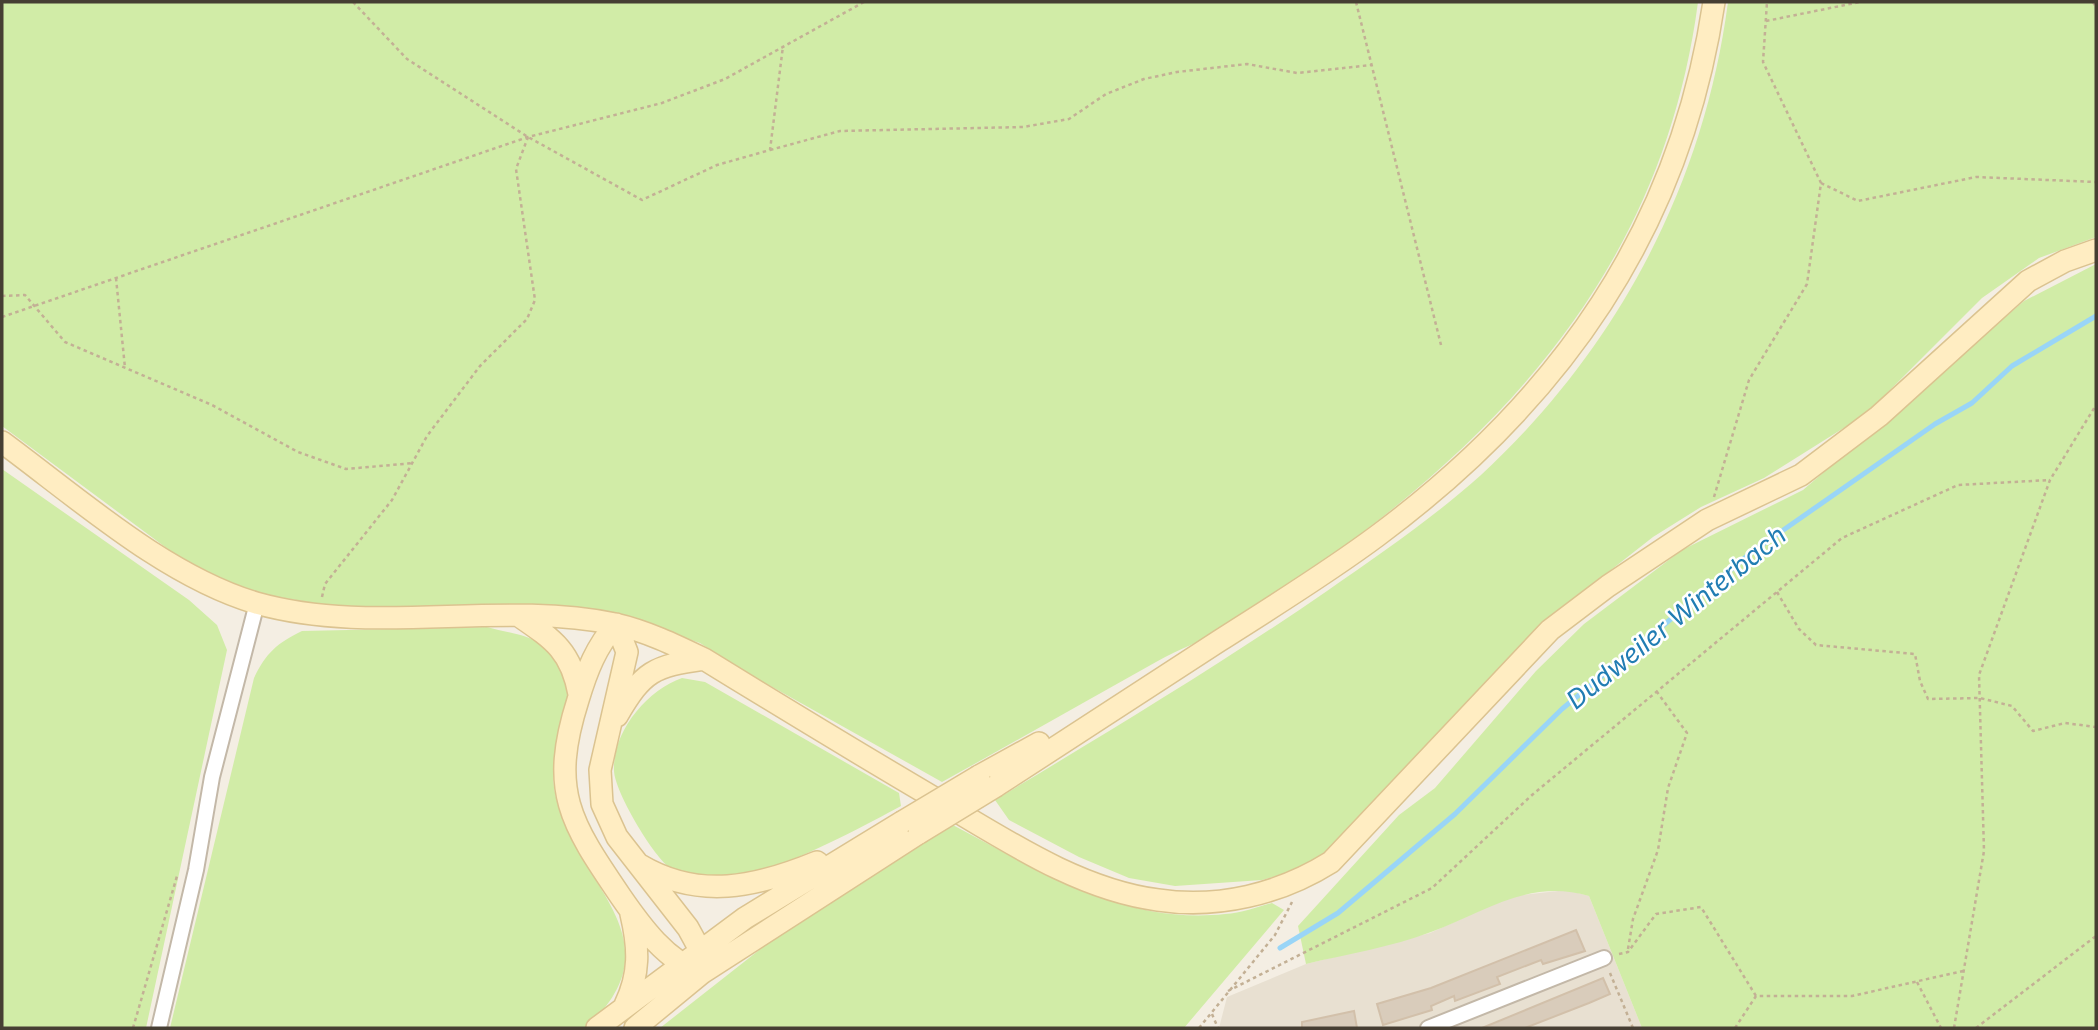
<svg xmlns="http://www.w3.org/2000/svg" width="2098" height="1030" font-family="Inter,sans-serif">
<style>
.residential{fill:#e8e0d1}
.green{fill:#d1eca7}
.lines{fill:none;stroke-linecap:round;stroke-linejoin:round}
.stream{stroke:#99d5f7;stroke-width:5}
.building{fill:#d9ccbb;stroke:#d2c0aa;stroke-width:2}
.minor-casing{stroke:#c3b8a8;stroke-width:18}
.secondary-casing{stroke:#dbc390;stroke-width:24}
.path{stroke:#c3b095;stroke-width:2.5;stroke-dasharray:3.5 3.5;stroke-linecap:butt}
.minor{stroke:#fff;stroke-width:14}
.secondary{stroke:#ffedc2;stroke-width:21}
.secondary-bridge-casing{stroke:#dbc390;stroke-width:24;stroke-linecap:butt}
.secondary-bridge{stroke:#ffedc2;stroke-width:21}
.labels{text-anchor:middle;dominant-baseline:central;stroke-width:5;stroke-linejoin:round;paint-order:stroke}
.water-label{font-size:26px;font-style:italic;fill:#217db3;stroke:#fff}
</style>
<rect width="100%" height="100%" fill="#f4eee3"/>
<!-- residential -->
<path class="residential" d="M1567 890 1589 896 1642 1028H1219L1227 997 1306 964 1430 933 1512 896Z"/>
<!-- green -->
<path class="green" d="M2 2H1698C1659 297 1467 473 1228 626 1205 640 1179 649 1156 662 1085 702 1014 742 942 782L735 666 700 643 636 621 343 608 250 592 222 582 180 558 2 426Z
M1728 2H2096V237L2039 258 1982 298 1866 414 1764 478 1701 507 1653 537 1579 595 1528 640 1350 836 1318 860 1292 872 1262 880 1175 886 1129 878 1079 857 1009 820 995 800C1108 732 1218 666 1327 591 1380 554 1433 518 1481 475 1617 349 1704 185 1728 2Z
M2096 264V1028H1642L1589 896C1529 878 1485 912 1431 932 1392 947 1347 954 1306 964L1298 926 1399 815 1435 788 1536 671 1584 624 1682 550 1803 490 2024 301Z
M2 469 189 600 217 625 227 650 146 1028H2Z
M487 627C515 635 549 636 563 667 580 707 549 746 554 787 568 882 685 936 586 1028H170L254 678C266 653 277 643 302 631Z
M682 678 705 682 899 793 901 806C858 829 756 885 709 880 696 879 679 874 669 867 652 854 615 792 614 771 612 732 647 690 682 678Z
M951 824C1038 870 1123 925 1225 914 1241 913 1257 907 1272 903L1284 910 1184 1028H660L772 940Z"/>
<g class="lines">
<!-- stream -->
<path class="stream" d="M1280 948 1338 913 1455 814 1562 709 1752 552 1935 424 1972 403 2012 366 2096 316"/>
</g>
<!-- building -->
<path class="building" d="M1576 930 1585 951 1543 964 1541 960 1497 977 1500 984 1455 1001 1454 996 1431 1006 1432 1010 1383 1025 1377 1004 1431 988Z
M1603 978 1610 994 1589 1003 1525 1028H1482Z
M1354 1011 1357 1028H1302V1022Z"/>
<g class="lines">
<!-- minor casing -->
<g class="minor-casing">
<path id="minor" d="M159 1028 196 870 212 777 257 603
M1428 1028 1604 958"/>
</g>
<!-- secondary casing -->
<g class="secondary-casing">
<path id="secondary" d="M2 442C78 498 165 576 256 603 373 636 497 600 615 624 646 631 675 645 704 659 782 707 861 755 941 802 1007 841 1080 890 1158 900 1218 909 1280 894 1331 862L1550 630 1608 586 1707 520 1801 475 1879 416 2028 281 2065 261 2096 250
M519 616C554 640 571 651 579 694
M616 624C596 647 587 670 578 700 549 791 570 822 621 897 641 926 667 962 702 973
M616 624 627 652 600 770 602 804 617 837 688 928 700 950 702 973
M617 716C643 671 654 666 704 659
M979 776 1039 743
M996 786C1070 738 1145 689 1219 641 1272 607 1326 574 1377 536 1560 400 1680 230 1714 2
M640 865C699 900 756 887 817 862
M625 1005C640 974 639 948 631 914
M597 1028 745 918 902 822
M635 1028 702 973 919 833"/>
</g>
<!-- path -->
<path class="path" d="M353 2 407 59 528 137 642 200 717 165 770 150 783 46
M1356 2 1441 345
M2093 2 2096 7
M1766 21 1860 2
M770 150 840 131 1023 127 1069 119 1106 94 1144 79 1177 72 1247 64 1297 73 1371 65
M1821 183 1858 201 1976 177 2096 182
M116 278 125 368
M2 296 25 295 65 342 212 405 298 452 346 469 414 463
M2 317 528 137 662 103 725 79 864 2
M1714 497 1749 380 1807 284 1821 183 1763 62 1767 2
M1777 592 1799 629 1816 645 1915 654 1920 681 1928 699 1980 698 2012 706 2033 731 2065 723 2096 727
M322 597 325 584 392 500 427 436 480 366 527 319 535 300 516 169 528 137
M1628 949 1633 919 1658 850 1668 788 1687 733 1657 692
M1619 954 1628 952 1656 914 1701 907 1756 996
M1610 973 1633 1028
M1917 982 1941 1028
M1228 991 1432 888 1532 795 1842 538 1958 485 2050 480
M1212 1014 1218 1028
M133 1028 177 876
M1199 1028 1275 935 1292 902
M1735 1028 1756 996H1852L1963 971
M1954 1028 1984 851 1979 675 2050 480 2096 405
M1976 1028 2096 936"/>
<!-- minor -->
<use href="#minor" class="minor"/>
<!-- secondary -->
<use href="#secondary" class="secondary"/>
<!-- secondary-bridge casing -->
<g class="secondary-bridge-casing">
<path id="secondary-bridge" d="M902 822 979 776
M919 833 996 786"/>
</g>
<!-- secondary-bridge -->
<use href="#secondary-bridge" class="secondary-bridge"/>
</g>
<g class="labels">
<!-- water labels -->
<g class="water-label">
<text transform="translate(1676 617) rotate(-39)">Dudweiler Winterbach</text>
</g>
</g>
<!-- border -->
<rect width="2098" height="1030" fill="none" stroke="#463e33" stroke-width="7"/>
</svg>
